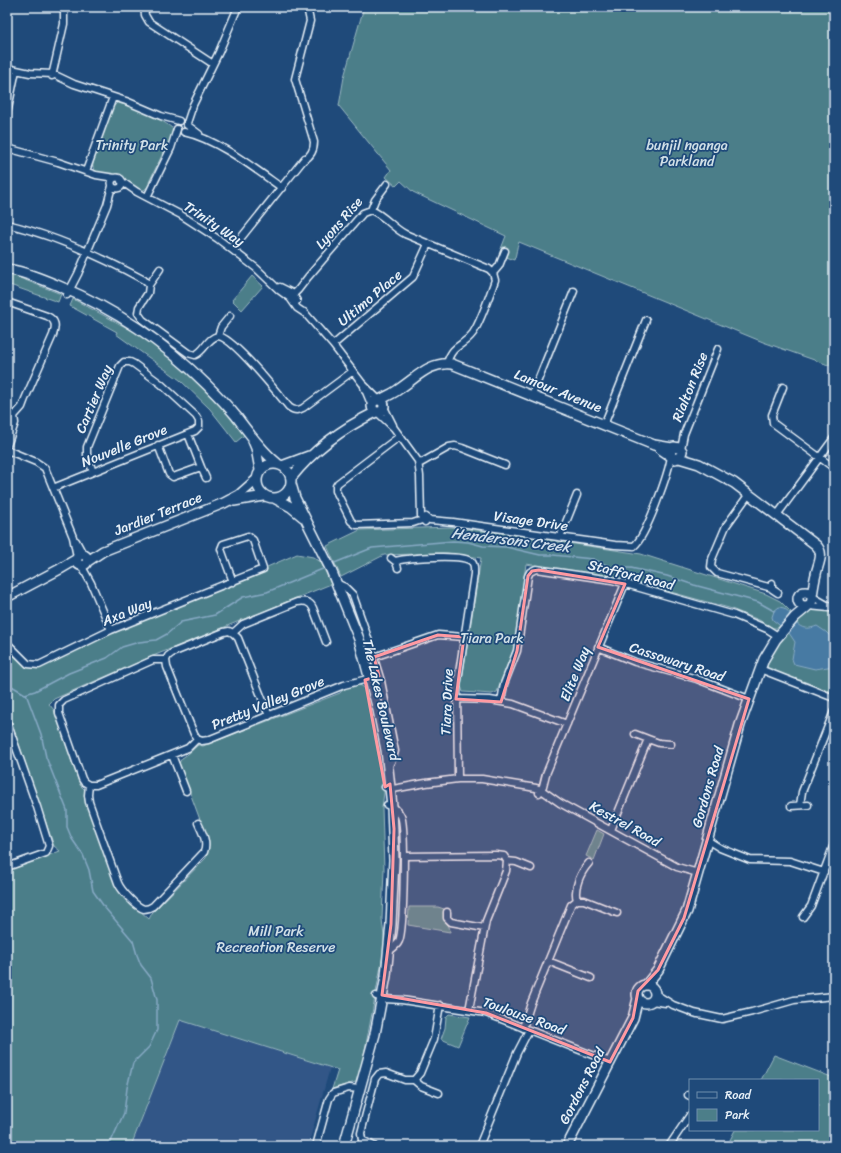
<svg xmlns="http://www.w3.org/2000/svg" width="841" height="1153" font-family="Sriracha,sans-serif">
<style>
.built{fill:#305787}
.green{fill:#4c7e89;stroke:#9ab8c0}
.water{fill:#467aa3;stroke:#87aac5}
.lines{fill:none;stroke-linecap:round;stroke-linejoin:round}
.stream{stroke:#87aac5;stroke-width:1.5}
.street-casing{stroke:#e8f1f8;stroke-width:9}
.secondary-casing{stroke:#e8f1f8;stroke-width:12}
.street{stroke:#1f4a7a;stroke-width:6}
.secondary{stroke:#1f4a7a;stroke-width:9}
.marked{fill:#ff9aa2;fill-opacity:0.2;stroke:#ff9aa2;stroke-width:3;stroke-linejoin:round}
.labels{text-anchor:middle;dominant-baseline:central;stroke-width:3.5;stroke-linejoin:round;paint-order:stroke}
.park-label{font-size:14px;fill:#d1e0e7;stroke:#1f4a7a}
.street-label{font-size:14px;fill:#e8f1f8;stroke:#1f4a7a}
.water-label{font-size:15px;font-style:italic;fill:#d0dfeb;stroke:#1f4a7a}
</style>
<rect width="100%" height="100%" fill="#1f4a7a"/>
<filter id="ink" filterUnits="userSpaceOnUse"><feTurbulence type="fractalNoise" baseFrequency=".025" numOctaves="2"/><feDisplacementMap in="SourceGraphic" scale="8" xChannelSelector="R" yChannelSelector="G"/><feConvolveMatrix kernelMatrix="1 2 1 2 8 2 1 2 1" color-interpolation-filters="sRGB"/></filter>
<g filter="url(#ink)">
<!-- built -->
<path class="built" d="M180 1020 330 1068 308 1146H131Z"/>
<!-- green -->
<path class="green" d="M364 7H834V367L763 342 519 242C516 248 517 253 514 260L499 254 506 236 413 192 401 181 396 186 386 177 391 170 339 106 344 77Z
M117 103C131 105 165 120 174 130L170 144 166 147 149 182 150 185 144 190C139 190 131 186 127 183 124 181 123 178 120 176 112 172 91 178 93 163L113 107Z
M7 273 61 294 58 302 7 284Z
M252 276 263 286 242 310 232 300Z
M73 299 150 340 198 380 247 433 236 442 210 409 180 380 116 334 117 332 70 306Z
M451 527 509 534 641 554 766 594 780 601 791 612 778 628H773L759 620 729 608 616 577 526 564 514 648 497 692 492 694 463 692 461 686 481 558 447 553 384 555 341 577 327 546 360 530Z
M297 554 313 557 321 562 331 584 148 658 54 699 49 704 54 710 80 785 85 790V800L115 884 119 892 149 919 152 913 206 858 209 844 179 763 182 758 188 754 198 745 203 746 340 693C343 688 356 683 362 686 364 687 365 689 366 691L379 756 384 793 382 808 384 869 382 919 385 945 359 1081 332 1089 338 1070 180 1020 131 1146H7V871L60 851 54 846 15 733 7 715V647C14 655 25 671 37 668L127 627 262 573 267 567Z
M813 608 828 610 834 612V695L825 692 824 689 800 680 797 681 768 669 767 667 769 656 783 635C791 635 797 625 798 618L809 610Z
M597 830 604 834 594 860 586 856Z
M409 907H438L444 909C441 921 450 922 450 932L408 925Z
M449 1014 470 1017 458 1046 441 1039 445 1028 446 1017Z
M774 1055 834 1078V1146H727L735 1130H818V1080H761Z"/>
<!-- water -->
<path class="water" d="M779 607 784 608 790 613 789 615C798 625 802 632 817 626L826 632 834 640V666L815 669 794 664 792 659 795 642 789 633 773 620 772 617 774 611Z"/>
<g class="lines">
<!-- stream -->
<path class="stream" d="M332 564 372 548 453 541 468 542 483 546 506 547 540 555H553L593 559 613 568H631L667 576 694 585 758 602 774 611
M7 680 10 685 25 694 35 691 69 673 107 658 122 647 139 642 156 640 167 634 181 622 215 615 243 597 267 592 325 568
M26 694 41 734 46 757 67 810V827L72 839 83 855 89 870 93 891 105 908 133 941 137 955 141 965 151 978 157 1000V1030L149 1047 133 1063 127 1088 124 1113 109 1146"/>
<!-- street casing -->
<g class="street-casing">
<path id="street" d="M144 7 145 15 149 22 213 64
M7 68 30 73 53 74 74 84 126 101 161 116 179 121
M52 76 64 24V7
M7 114 16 70
M187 123 193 105 219 52 238 7
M187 125 199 134
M184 132C217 139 254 168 282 188
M7 148 58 162 96 175 115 178
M304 160C311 156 314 150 314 142L295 79 310 21 307 7
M86 171 113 97
M111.5 183a5.5 5.5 0 1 1 11 0a5.5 5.5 0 1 1-11 0Z
M121 181 137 192 181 215 218 239 256 268 279 290 290 298 297 308 306 314
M147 197 171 148 177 129
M371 210C384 215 393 228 405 234L489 269 493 273
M7 224C56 236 100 256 144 280L149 285
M232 249 305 158
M160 269 149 285 148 293 139 307 138 313 143 320 188 353 195 355C205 351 207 338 218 336L221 327 230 316
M280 287 292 293 297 301
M67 295 78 274 107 205 112 186
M291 297 298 290 308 277 363 213 371 210 375 200 387 184
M7 302 47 316C56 320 56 326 53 335L25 399 22 407 14 416
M304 312 333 345 362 383 378 399
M218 336C233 337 278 394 289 407 294 411 298 411 303 408L353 371
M333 345 413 277 428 244
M447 363C453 343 463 347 473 333 481 321 490 294 495 280L493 273 499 266 505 251
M364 387 371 404
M783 387 772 415 773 423 834 468
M532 395 574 291
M384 407 393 425
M7 412 14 416
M377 412 394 428 418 461 420 476 421 516 425 522
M604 425 646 320
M400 436 338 483 336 486V491L351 521 356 525 413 523 422 520 426 517
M158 445 169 474 173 477 201 467 188 434
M7 446 15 423 14 416
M681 449 684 434 718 349
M7 450 36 462 45 468 73 537 77 557
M419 464 449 447 455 446 462 448 505 465
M201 467 206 478
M53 488 195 431 199 427V421L196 416 161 384 134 364 130 362H124L120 366 87 447V455L93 472
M749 494 726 526 712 559 711 567 717 573 772 588
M777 515 834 438
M426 517 430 520 453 522 615 545 634 546
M560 537 577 495
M76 541 83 554
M634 546C646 537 669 472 671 456
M391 558 396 562 398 568
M395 561C408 558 463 553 472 562 475 565 474 569 474 574L457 686 458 779
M81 565 91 583 111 630
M336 583 345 587 353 595 366 632 381 681 395 751 393 758 388 767
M772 583V589L778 593
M813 597 834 609
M809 606 829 608
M233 633 243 624 297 602C304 601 310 601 313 608L326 642
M233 633 238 638 269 716
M7 643 28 664 39 665 111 630 263 569 253 540 248 536 223 544 221 549 233 582
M598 647 635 662 697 679 749 699
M374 657 438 635 464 637
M166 660H153L64 700 59 705V713L82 779 84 782 89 785 88 795 89 802 118 883C121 890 136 907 144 909 147 909 150 908 153 906L204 852C208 842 202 832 198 823
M166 660 167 667 194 734 197 739
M166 660 168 656 172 653 224 632 229 631 233 633
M760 669 834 698
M457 699 490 700 513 704 567 724
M501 702 504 684 517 651 528 576 530 572 536 569 612 580 734 615 767 629 778 636
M7 722 37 807 49 846 46 853 7 867
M635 734 648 739
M172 755 186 791
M89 785H96L188 748 197 739 202 741 208 740 344 685 371 678
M385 787 393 789 426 783 458 779H482L536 788 543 791 560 803 677 867 698 873
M539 793 543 786 546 774 625 584
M387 805C393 806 398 810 401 816 406 827 404 930 399 941 397 946 392 949 388 952
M800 805 802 792 834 711
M791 806 808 805
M611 830 648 739 659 743 671 744
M707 840 720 848 750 860 790 861 824 872
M404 856 496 855 504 856 507 861 506 871 486 921 469 1010
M507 861 516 862 531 868
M577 900H584L617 913
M447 912V918L451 922 484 928
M803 917 811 906 834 844
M548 961 591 978
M654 993 673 1005 697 1014
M376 996 384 999 402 1000 486 1013 610 1062
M651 1001 666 1003
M694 1013 722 1019 752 1012 794 1000 834 996
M523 1028 531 1003 571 905 577 900C573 888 581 872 589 863
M414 1080 420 1073 434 1039 440 1005
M688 1095 690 1096
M316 1146 329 1099 333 1093 349 1088 360 1089
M374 1146 362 1140 361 1133 375 1079 379 1074 386 1073 405 1080H414L421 1086 439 1093
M479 1146 517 1053 529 1030
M669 1146 690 1115"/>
</g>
<!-- secondary casing -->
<g class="secondary-casing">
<path id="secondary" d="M7 269C25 272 42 279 59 286 115 309 164 342 207 385 217 395 227 405 236 416 249 433 262 451 278 464
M372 406a6 6 0 1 1 12 0a6 6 0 1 1-12 0Z
M380 400C386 396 393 394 399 389 416 378 430 361 452 364L654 445 672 448
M253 441 256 448 260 470
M659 448 675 459 680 457 682 451 679 448 674 447 671 450 670 455
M679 458 699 464 734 483 816 545C825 554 818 563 816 574 814 582 813 589 812 596
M257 481a17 17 0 1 1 34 0a17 17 0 1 1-34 0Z
M282 466 309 456
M291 478C313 450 343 428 376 412
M291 484 295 498 331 570 359 639 378 710 386 750 392 806 394 860 391 924 386 976 375 1034 344 1146
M274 498 291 507 303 517
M234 501 264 496
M76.5 560a5.5 5.5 0 1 1 11 0a5.5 5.5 0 1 1-11 0Z
M88 561 103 551 224 503 239 495 256 480
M798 599a7 7 0 1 1 14 0a7 7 0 1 1-14 0Z
M7 597 60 569 77 559
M646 985 658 970 687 911 740 725 764 659 776 639 795 617 807 607
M637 994a9 9 0 1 1 18 0a9 9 0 1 1-18 0Z
M567 1146 633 1018 638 998"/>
</g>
<!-- street -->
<use href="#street" class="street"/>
<!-- secondary -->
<use href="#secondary" class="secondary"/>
</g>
</g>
<!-- marked area -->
<path class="marked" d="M539 570 625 584 598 647 749 699 684 918 658 970 638 991 633 1018 610 1062 486 1013 382 995 391 924 394 829 390 784 385 787 365 680 379 676 374 657 438 635 464 637 456 699 501 702 517 651 528 576 532 571Z"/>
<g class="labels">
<!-- park labels -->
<g class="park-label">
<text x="132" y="145">Trinity Park</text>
<text x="687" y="145">bunjil nganga<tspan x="687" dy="16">Parkland</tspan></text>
<text x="492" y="638">Tiara Park</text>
<text x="276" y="931">Mill Park<tspan x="276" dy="16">Recreation Reserve</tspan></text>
</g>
<!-- street labels -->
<g class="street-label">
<text transform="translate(339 223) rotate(-49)">Lyons Rise</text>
<text transform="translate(214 224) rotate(34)">Trinity Way</text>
<text transform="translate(370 298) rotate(-40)">Ultimo Place</text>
<text transform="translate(690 387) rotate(-68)">Rialton Rise</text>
<text transform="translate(558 391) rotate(22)">Lamour Avenue</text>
<text transform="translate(94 399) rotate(-67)">Cartier Way</text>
<text transform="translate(124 446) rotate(-22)">Nouvelle Grove</text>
<text transform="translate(158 514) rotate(-22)">Jardier Terrace</text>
<text transform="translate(531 521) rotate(8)">Visage Drive</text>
<text transform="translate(631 575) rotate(14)">Stafford Road</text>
<text transform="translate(127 612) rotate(-22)">Axa Way</text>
<text transform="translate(677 662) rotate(18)">Cassowary Road</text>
<text transform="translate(575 674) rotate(-68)">Elite Way</text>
<text transform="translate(381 700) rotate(77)">The Lakes Boulevard</text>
<text transform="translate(447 702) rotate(-88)">Tiara Drive</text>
<text transform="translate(268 703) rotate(-22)">Pretty Valley Grove</text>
<text transform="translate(708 787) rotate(-74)">Gordons Road</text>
<text transform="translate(625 824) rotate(29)">Kestrel Road</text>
<text transform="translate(524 1016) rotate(20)">Toulouse Road</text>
<text transform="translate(582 1086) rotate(-63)">Gordons Road</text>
</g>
<!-- water labels -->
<g class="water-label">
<text transform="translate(511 540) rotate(7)">Hendersons Creek</text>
</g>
</g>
<!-- margin -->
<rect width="841" height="1153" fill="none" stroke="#1f4a7a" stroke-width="24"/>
<rect x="12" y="12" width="817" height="1129" fill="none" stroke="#e8f1f8" stroke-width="1.5" filter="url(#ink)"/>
<!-- legend -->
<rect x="689" y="1079" width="130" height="52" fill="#1f4a7a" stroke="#6f8dac"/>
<rect x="697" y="1092" width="20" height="6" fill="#1f4a7a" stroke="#6f8dac"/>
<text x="725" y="1099" font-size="12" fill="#e8f1f8">Road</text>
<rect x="697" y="1109" width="20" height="12" fill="#4c7e89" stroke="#6f8dac"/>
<text x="725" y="1119" font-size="12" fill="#e8f1f8">Park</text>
</svg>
